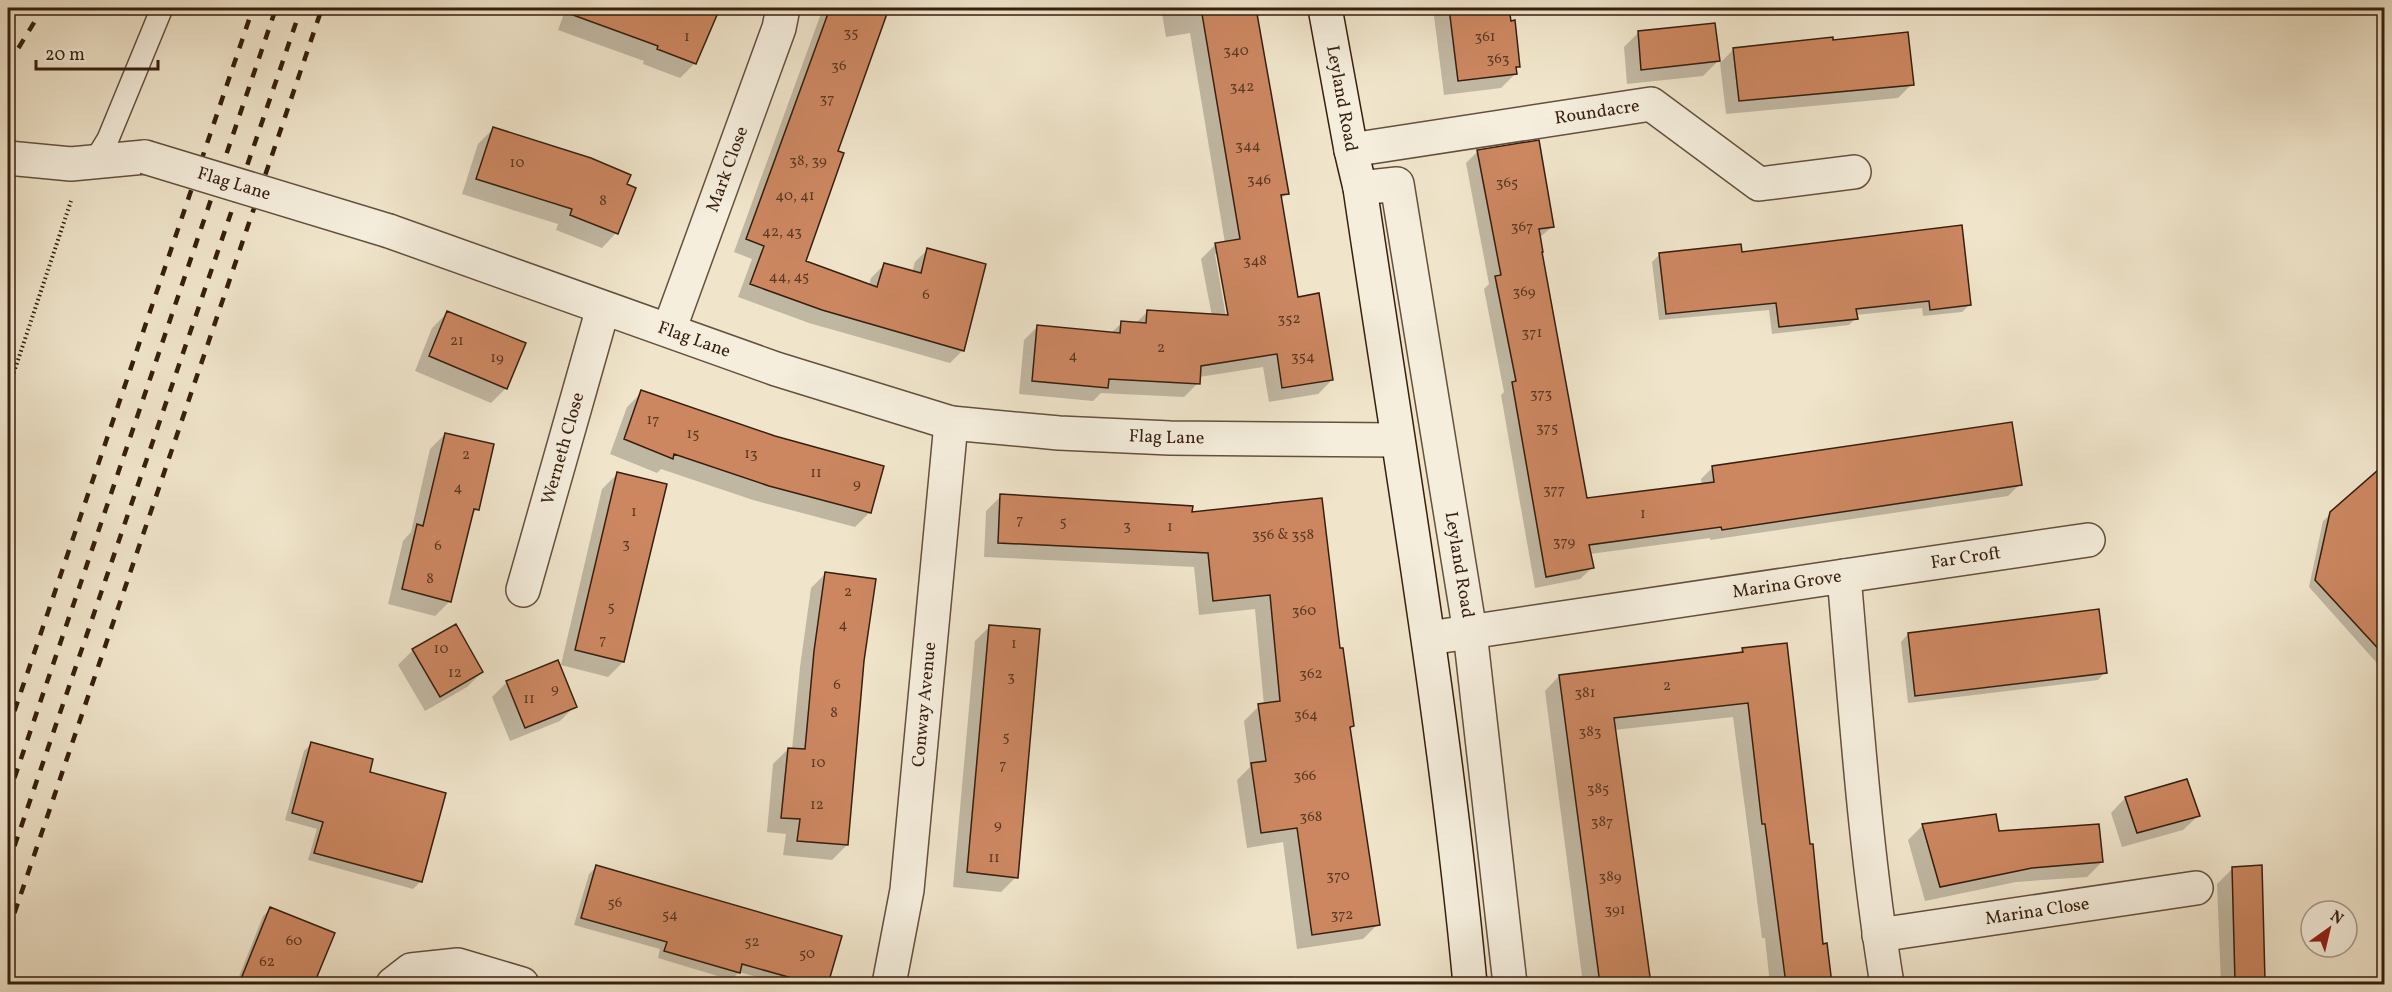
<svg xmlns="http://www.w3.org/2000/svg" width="2392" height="992" font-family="Vollkorn,serif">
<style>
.shadow{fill:#0003;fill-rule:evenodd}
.building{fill:#cc8761;stroke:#361f0e;stroke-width:1.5}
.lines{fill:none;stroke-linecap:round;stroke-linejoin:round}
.lane-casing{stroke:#64503d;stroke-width:24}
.street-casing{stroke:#64503d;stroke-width:36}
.secondary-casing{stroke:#361f0e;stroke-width:36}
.path{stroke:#361f0e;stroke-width:4;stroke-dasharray:1.5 3;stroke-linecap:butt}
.lane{stroke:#f5eedd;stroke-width:21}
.street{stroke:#f5eedd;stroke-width:33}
.secondary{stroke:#f5eedd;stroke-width:33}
.rail{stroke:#361f0e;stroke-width:4.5;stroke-dasharray:10 10;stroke-linecap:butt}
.street-bridge-casing{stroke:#64503d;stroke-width:36;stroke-linecap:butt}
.street-bridge{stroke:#f5eedd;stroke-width:33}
.labels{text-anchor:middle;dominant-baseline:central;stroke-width:4.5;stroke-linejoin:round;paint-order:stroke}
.number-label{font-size:15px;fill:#5c3923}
.street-label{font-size:18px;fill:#361f0e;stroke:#f5eedd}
</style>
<rect width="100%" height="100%" fill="#f0e5cb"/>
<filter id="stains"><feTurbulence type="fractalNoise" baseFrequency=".00333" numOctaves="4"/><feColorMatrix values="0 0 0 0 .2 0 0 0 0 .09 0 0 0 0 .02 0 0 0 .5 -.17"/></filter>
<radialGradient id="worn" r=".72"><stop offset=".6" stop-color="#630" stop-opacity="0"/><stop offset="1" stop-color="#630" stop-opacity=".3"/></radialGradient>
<!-- shadow -->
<path class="shadow" d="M566 8H681L712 21 695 63 680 78 643 64 644 61 558 30Z
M823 8H888L836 152 804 262 869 286 871 278 884 265 912 272 915 262 928 249 963 350 950 363 809 323 738 297 752 259 734 252Z
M1161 8H1256L1287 193 1280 200 1297 298 1332 380 1318 394 1269 402 1263 367 1199 377 1198 383 1184 397 1101 393 1093 401 1019 394 1024 340 1038 326 1111 333 1122 323 1135 324 1147 312 1212 316 1201 259 1215 245 1225 243 1190 33 1166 37ZM1215 254H1218L1230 322 1227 323Z
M1433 8H1508L1519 66 1515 70 1516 73 1501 88 1444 95Z
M1639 32 1718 61 1703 76 1627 84 1624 47Z
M1831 42 1912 84 1898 98 1726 114 1720 63 1734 49Z
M493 129 625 185 616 233 602 248 556 230 558 224 462 194 478 144Z
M1478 151 1553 226 1539 238 1586 500 1702 485 1701 479 1712 468 2020 484 2008 496 1710 540V538L1590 554 1592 568 1580 579 1535 588 1501 395 1504 392 1484 289 1489 284 1466 163Z
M1660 254H1740L1969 305 1962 312 1923 316 1922 308 1856 315V318L1849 325 1772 334 1769 310 1659 320 1652 262Z
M447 313 506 388 491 403 415 371 432 328Z
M642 392 870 512 855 527 753 500 661 469 657 473 610 454 627 407Z
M445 434 477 509 470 516 450 601 435 616 388 604 403 541 411 532 430 449Z
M2384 466V671L2309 587 2323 521Z
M617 474 623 662 608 677 561 665 602 489Z
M1001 496 1191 514 1339 650 1353 726 1349 730 1378 924 1363 939 1297 949 1283 842 1247 848 1237 780 1250 767 1244 721 1259 706 1264 705 1255 609 1199 615 1194 567 984 557 986 511Z
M826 573 862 661 847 845 832 860 783 855 786 834 767 832 773 764 788 749 792 750 800 667 811 588Z
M990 626 1016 877 1001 892 953 887 975 641Z
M1908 634 2105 672 2098 680 1908 703 1901 642Z
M1743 649 1822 945H1825L1830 984H1770L1765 938H1762L1733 717 1614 730 1649 984H1583L1545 691 1559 676 1738 654Z
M413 650 482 672 467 687 425 711 398 665Z
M507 682 575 706 560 721 510 741 492 697Z
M312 743 368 773 444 794 420 882 413 889 308 860 317 829 285 820 304 751Z
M2125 798 2198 816 2183 830 2122 847 2111 813Z
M1923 825 1998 833 2102 862 2087 877 2016 882 1925 901 1908 840Z
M596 867 840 937 827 984H782L739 972 731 980 658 958 660 949 574 925 589 874Z
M2232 869 2264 981 2260 984H2221L2217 884Z
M270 909 333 934 313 984H236L263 916Z
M965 976 994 984H957Z
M1293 976V984H1249L1254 980Z
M2113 981V984H2096Z"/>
<!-- building -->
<path class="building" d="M563 8H720L696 64 657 49 658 46 562 11Z
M830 8H889L838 151 844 153 806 261 877 287 884 263 921 273 927 248 986 264 964 351 822 310 750 284 764 246 746 239Z
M1201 8H1256L1289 194 1281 195 1298 297 1319 293 1333 380 1282 388 1277 354 1201 366 1200 384 1109 379 1108 388 1032 381 1037 325 1120 333 1121 321 1146 323 1147 310 1228 315 1215 243 1240 239Z
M1449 8H1509L1511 21 1515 20 1520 67H1516L1517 74 1458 81Z
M1715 23 1720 61 1641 70 1638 31Z
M1908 32 1914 85 1739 101 1733 48 1833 37V40Z
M493 127 591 158 631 175 627 184 636 188 618 234 570 215 572 209 476 179Z
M1539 140 1554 227 1539 229 1543 252H1542L1587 498 1714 482 1712 466 2012 422 2022 485 1722 530 1721 527 1589 545 1594 568 1546 577 1512 382 1516 381 1495 276 1501 275 1477 150Z
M1962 225 1971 305 1930 310 1929 301 1856 309 1858 319 1779 327 1776 303 1666 314 1659 253 1741 244 1742 252Z
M447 311 526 343 507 389 429 356Z
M641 390 775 436 884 466 871 513 769 486 674 454 673 459 624 439Z
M445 433 494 444 479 510 474 509 451 602 402 589 417 524 423 526Z
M2385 464V656L2315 580 2330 512Z
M617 472 667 484 624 662 575 650Z
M1000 494 1193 506 1192 512 1322 498 1340 648H1343L1354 726 1350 727 1380 925 1312 935 1297 828 1261 833 1251 763 1266 761 1258 704 1280 701 1270 595 1213 601 1208 553 998 543Z
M825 572 876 579 864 661 848 845 797 841 800 819 781 818 788 748 805 749 814 651Z
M2099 609 2107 673 1915 696 1908 633Z
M456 624 483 672 440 697 412 649Z
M989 625 1040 629 1018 878 967 872Z
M1787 643 1810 844H1813L1823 944 1827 943 1832 984H1786L1765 824H1762L1748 703 1614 718 1651 984H1600L1559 675 1743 652 1742 648Z
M558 660 577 707 525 728 506 681Z
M311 742 373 759 370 772 446 793 422 882 314 853 323 822 292 813Z
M2187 779 2200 816 2137 833 2125 797Z
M1996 814 1999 831 2099 824 2103 862 2032 868 1940 887 1922 824Z
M596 865 842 936 828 984H813L742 964 740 973 664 951 667 942 581 918Z
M2262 865 2265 981 2235 982 2232 867Z
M270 907 335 933 314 984H239Z"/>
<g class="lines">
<!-- lane casing -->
<g class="lane-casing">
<path id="lane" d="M94 162 108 139 162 8"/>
</g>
<!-- street casing -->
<g class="street-casing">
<g id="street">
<path id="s1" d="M1351 150 1651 104 1759 184 1854 172"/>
<path d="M8 158 71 164 145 157"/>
<path id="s2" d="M1360 188 1397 184 1470 632 1510 984"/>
<path id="s3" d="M389 231 776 369 951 423 1059 433 1170 438 1397 440"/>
<path id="s4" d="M669 330 779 28 783 8"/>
<path id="s5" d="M1844 576 2088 540"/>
<path id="s6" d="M523 590 603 308"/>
<path id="s7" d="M1429 638 1844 576C1856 712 1865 850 1887 984"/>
<path id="s8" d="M1879 935 2196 888"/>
<path d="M393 984 411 970 458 965 522 984"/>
<path id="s9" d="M889 984 907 890 951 423"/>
</g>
</g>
<!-- secondary casing -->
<g class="secondary-casing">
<g id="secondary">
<path id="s10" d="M1325 8 1351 150 1360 188C1399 453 1445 718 1470 984"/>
</g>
</g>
<!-- path -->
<path class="path" d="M8 390 71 201"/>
<!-- lane -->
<use href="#lane" class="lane"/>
<!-- street -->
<use href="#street" class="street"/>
<!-- secondary -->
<use href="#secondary" class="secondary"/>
<!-- rail -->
<path class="rail" d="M8 25 19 8
M8 65 43 8
M8 730 253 8
M8 797 276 8
M8 865 301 8
M8 932 322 8"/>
<!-- street-bridge casing -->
<g class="street-bridge-casing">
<g id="street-bridge">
<path id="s11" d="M145 157 389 231"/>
</g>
</g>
<!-- street-bridge -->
<use href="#street-bridge" class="street-bridge"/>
</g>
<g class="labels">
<!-- number labels -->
<g class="number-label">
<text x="851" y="33">35</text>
<text x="687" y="37">1</text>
<text x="1485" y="37">361</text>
<text x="1236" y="51">340</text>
<text x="1498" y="59">363</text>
<text x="839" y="66">36</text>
<text x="1242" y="87">342</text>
<text x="827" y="99">37</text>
<text x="1248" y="146">344</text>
<text x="808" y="161">38, 39</text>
<text x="517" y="163">10</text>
<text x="1259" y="180">346</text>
<text x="1507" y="183">365</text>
<text x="795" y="196">40, 41</text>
<text x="603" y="201">8</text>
<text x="1522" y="227">367</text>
<text x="782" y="232">42, 43</text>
<text x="1255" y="261">348</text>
<text x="789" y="277">44, 45</text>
<text x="1524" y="292">369</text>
<text x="926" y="295">6</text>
<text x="1289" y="319">352</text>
<text x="1532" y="333">371</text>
<text x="457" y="341">21</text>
<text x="1161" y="348">2</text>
<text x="1073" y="356">4</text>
<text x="1303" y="357">354</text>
<text x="497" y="358">19</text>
<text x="1541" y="394">373</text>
<text x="653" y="420">17</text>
<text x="1547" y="428">375</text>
<text x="693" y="434">15</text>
<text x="751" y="454">13</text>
<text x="466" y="455">2</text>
<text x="816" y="473">11</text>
<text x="857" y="484">9</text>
<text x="458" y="488">4</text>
<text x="1554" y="490">377</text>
<text x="634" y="512">1</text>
<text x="1643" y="514">1</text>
<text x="1020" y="520">7</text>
<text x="1063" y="522">5</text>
<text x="1127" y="526">3</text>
<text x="1170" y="527">1</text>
<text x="1283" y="535">356 &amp; 358</text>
<text x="1564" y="542">379</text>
<text x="626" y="544">3</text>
<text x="438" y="546">6</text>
<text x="430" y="579">8</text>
<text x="848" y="592">2</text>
<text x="611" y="607">5</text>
<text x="1304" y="611">360</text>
<text x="843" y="625">4</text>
<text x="603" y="640">7</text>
<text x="1014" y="644">1</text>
<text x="441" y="649">10</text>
<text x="455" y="673">12</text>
<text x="1311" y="674">362</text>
<text x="1011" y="677">3</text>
<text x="837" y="685">6</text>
<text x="1667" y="686">2</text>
<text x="555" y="689">9</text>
<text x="1585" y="693">381</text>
<text x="529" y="699">11</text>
<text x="834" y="713">8</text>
<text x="1306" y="715">364</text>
<text x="1590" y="732">383</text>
<text x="1006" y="737">5</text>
<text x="818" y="763">10</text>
<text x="1003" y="765">7</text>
<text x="1305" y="776">366</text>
<text x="1598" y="789">385</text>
<text x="817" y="805">12</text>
<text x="1311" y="817">368</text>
<text x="1602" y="822">387</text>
<text x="998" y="825">9</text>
<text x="994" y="858">11</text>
<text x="1338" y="876">370</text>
<text x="1610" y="877">389</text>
<text x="615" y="903">56</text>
<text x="1615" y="910">391</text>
<text x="670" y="915">54</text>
<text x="1342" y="915">372</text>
<text x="294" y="941">60</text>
<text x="752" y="942">52</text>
<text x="807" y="954">50</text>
<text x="267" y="962">62</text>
</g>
<!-- street labels -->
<g class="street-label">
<text stroke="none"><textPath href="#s10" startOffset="92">Leyland Road</textPath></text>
<text stroke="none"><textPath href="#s1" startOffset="249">Roundacre</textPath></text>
<text stroke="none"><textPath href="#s4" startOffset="171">Mark Close</textPath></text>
<text stroke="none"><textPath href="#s11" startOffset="93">Flag Lane</textPath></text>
<text stroke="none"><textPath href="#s3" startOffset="324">Flag Lane</textPath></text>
<text stroke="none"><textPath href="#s3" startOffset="810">Flag Lane</textPath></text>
<text stroke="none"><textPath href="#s6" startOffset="147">Werneth Close</textPath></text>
<text stroke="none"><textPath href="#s5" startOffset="123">Far Croft</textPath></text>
<text stroke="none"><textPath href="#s2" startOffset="423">Leyland Road</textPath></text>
<text stroke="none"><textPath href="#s7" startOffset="362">Marina Grove</textPath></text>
<text stroke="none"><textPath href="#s9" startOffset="282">Conway Avenue</textPath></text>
<text stroke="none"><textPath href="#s8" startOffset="160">Marina Close</textPath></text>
</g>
</g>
<!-- margin -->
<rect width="2392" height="992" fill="none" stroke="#f0e5cb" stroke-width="30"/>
<rect x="9" y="9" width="2374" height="974" fill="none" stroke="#361f0e" stroke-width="3"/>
<rect x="15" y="15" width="2362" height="962" fill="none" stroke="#361f0e" stroke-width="1.5"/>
<!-- north arrow -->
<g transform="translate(2329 929) rotate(34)"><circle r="28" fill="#f5eedd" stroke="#a99b8a" stroke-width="1.5"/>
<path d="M0-4.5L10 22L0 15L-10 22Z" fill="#8f2418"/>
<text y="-9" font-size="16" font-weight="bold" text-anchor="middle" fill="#361f0e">N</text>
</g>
<!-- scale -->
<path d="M36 60v9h122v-9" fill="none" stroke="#361f0e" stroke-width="3"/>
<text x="45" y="60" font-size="18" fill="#361f0e" stroke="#f5eedd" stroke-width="4.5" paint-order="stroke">20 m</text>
<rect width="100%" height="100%" filter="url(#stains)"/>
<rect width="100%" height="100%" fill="url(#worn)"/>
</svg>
